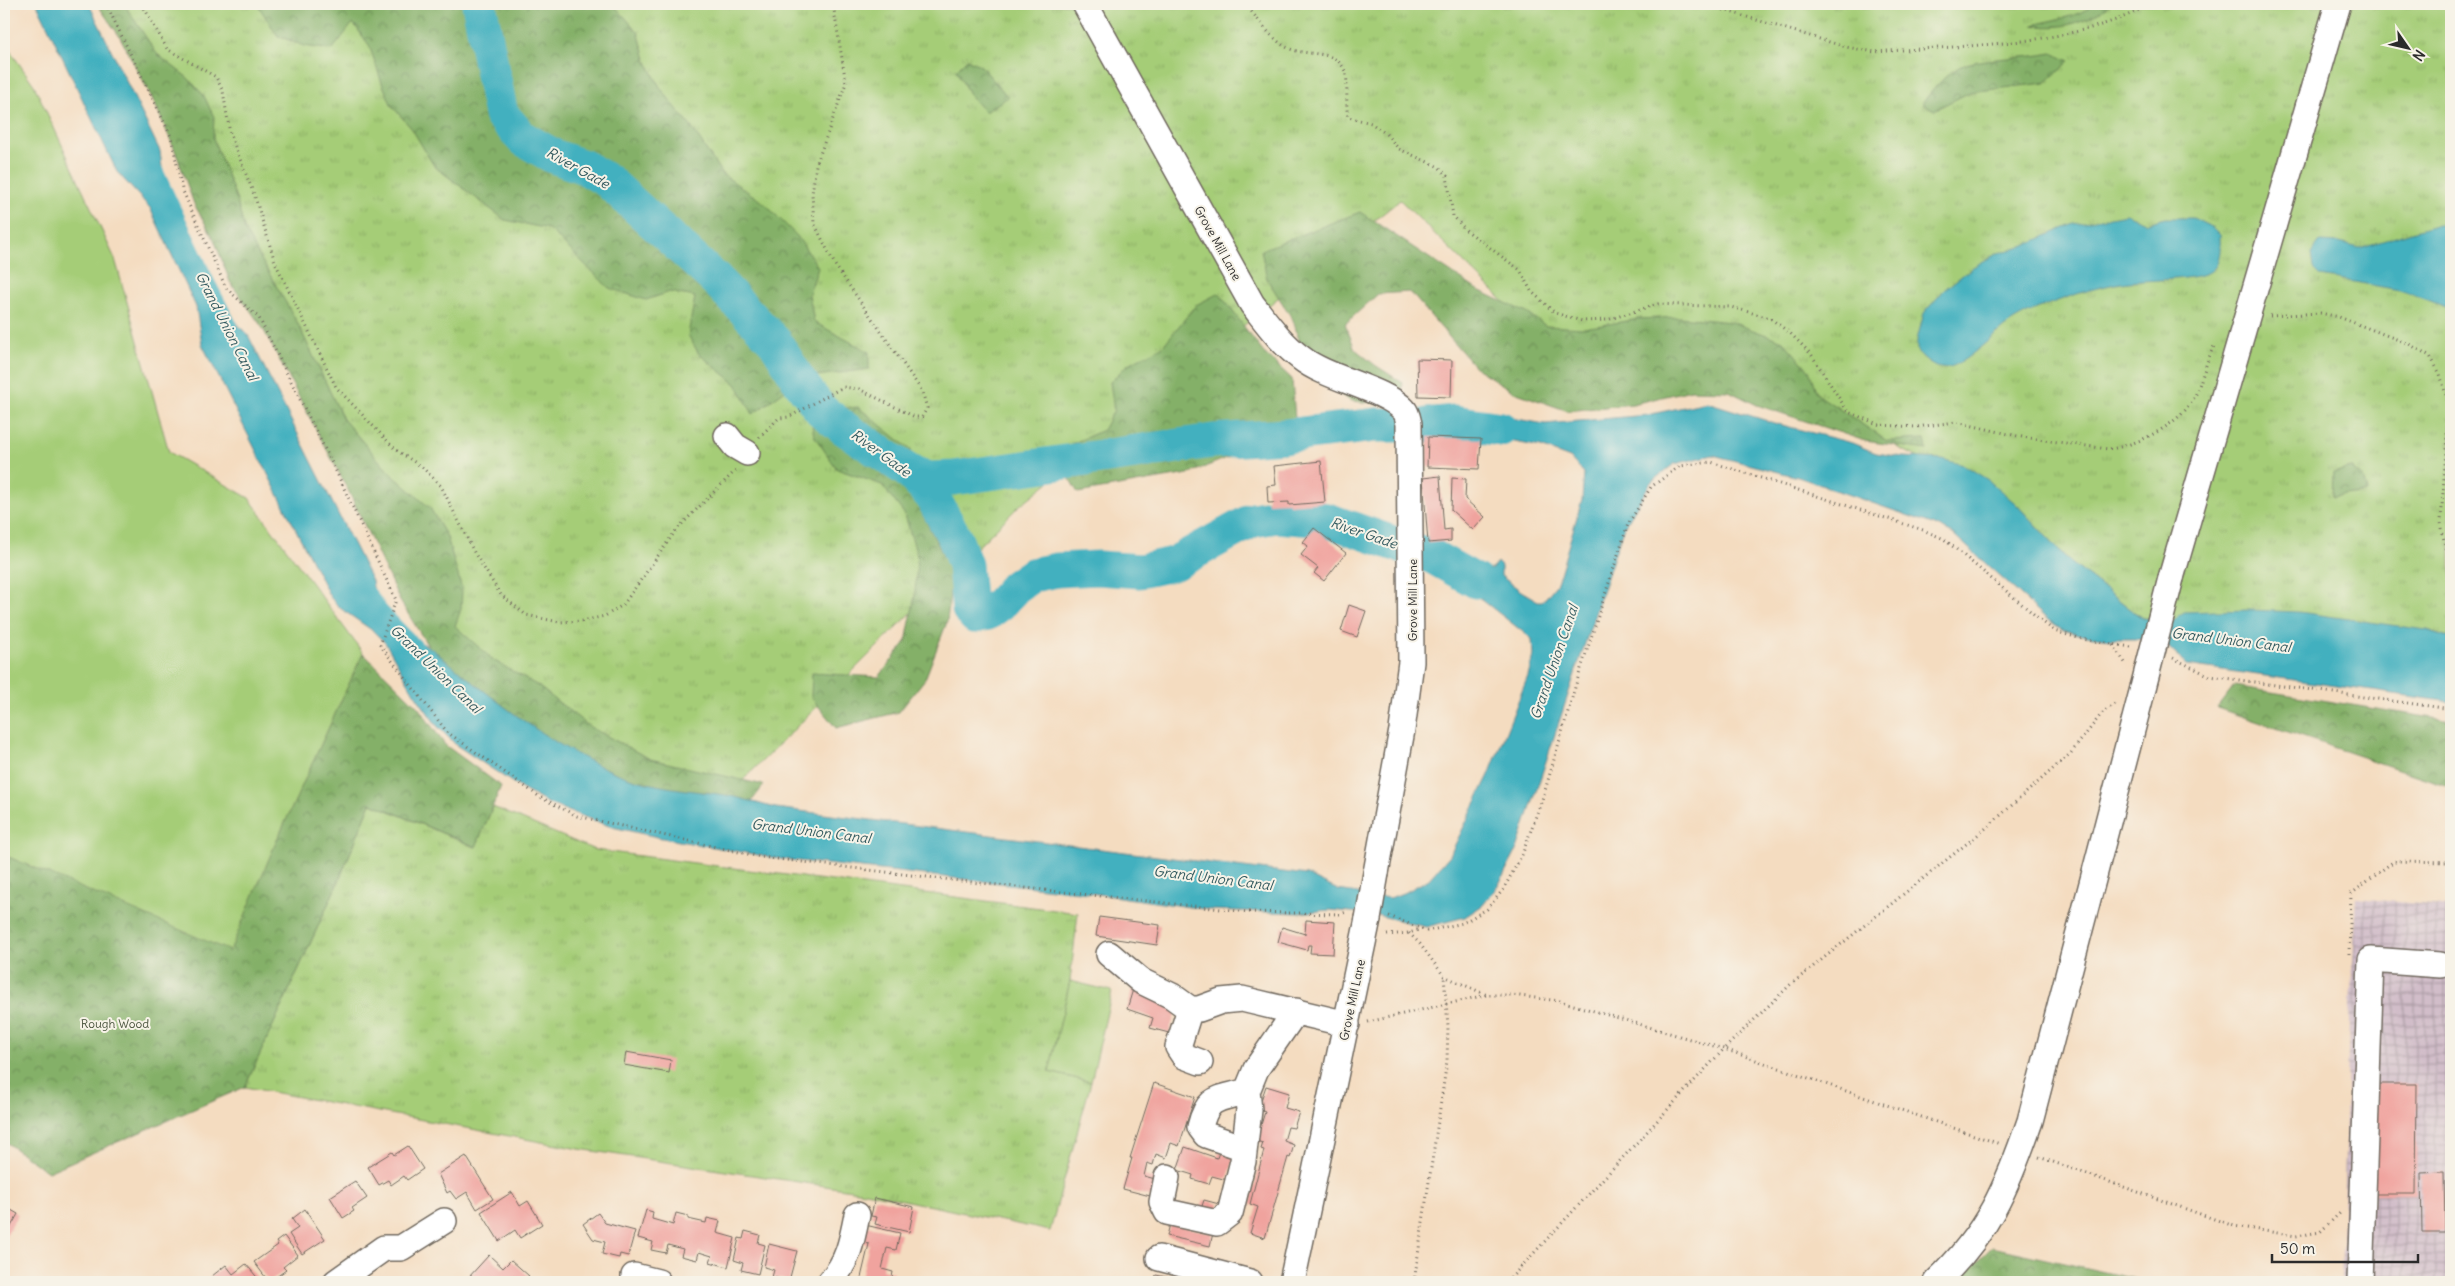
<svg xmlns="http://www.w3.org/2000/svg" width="2455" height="1286" font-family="Delius,sans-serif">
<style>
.industrial{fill:url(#industrial-grid)}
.grass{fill:url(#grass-tufts);stroke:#687c51}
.forest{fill:url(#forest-crowns);stroke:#586e4a}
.park{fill:#a5cd77;stroke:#687c51}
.water{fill:#42b0bf;stroke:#366e75}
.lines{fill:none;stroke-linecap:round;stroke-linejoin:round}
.canal{stroke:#42b0bf;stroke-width:20}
.river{stroke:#42b0bf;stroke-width:35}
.building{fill:#f0a39e}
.minor-casing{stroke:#71695f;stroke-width:28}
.path{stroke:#71695f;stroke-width:3;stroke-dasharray:1 4;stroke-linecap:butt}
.minor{stroke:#fff;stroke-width:25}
.minor-bridge-casing{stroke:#71695f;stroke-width:28;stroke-linecap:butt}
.minor-bridge{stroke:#fff;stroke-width:25}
.labels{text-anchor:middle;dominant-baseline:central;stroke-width:4;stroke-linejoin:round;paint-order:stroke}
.street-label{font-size:12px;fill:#2b2b2b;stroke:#f7f3e8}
.park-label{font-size:12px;fill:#4a543e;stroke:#f7f3e8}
.water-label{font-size:14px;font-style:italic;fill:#335a5f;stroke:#f7f3e8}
</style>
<defs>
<pattern id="industrial-grid" width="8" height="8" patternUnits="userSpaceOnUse" patternTransform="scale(1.25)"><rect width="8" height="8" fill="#d1bdc9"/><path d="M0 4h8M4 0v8" fill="none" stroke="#aa9aa3"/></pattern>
<pattern id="grass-tufts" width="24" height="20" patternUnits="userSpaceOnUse" patternTransform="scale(1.25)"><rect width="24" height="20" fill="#a5cd77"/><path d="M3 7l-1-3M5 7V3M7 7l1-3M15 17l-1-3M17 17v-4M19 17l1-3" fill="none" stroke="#8eb067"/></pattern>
<pattern id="forest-crowns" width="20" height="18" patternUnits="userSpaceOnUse" patternTransform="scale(1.25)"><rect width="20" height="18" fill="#84b068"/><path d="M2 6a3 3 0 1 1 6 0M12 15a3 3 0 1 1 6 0" fill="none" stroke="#6c8f56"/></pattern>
</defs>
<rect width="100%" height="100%" fill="#f7f3e8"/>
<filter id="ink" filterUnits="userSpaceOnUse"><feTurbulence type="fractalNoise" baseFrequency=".02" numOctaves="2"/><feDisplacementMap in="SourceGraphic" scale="10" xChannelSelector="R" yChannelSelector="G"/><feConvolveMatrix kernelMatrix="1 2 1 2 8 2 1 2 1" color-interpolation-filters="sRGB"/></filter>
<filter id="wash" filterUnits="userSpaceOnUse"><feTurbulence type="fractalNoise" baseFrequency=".0096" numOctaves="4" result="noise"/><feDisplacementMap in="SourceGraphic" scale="20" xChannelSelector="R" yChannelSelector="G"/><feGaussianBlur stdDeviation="1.12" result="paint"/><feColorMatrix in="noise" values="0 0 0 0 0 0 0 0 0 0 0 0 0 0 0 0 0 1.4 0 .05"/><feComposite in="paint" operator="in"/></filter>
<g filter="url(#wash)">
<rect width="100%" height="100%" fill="#f4dcc0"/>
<!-- industrial -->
<path class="industrial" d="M2357 898 2451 907V1282H2341L2349 1020Z"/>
<!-- grass -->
<path class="grass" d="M111 4H2451V638L2426 630 2173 621 2142 618 2070 562 2015 503 1942 459H1921L1674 335 1535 332 1400 200 1019 506 727 796 453 665 426 643Z
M371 803 475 847 493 807 595 850 1078 913 1070 981 1049 1072 1091 1082 1050 1231 865 1192 579 1149 245 1087 339 880Z"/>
<!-- forest -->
<path class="forest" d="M97 4H124L157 54 188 78 204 96 214 117 213 138 236 198 245 231 298 324 343 419 389 472 430 508 447 537 462 589 461 609 455 626 493 660 538 686 590 727 650 759 764 785 745 810 621 782 526 728 435 657 400 601 348 490 262 327 230 282 214 239 194 204 176 153 154 102 120 37Z
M257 4H613L638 32 647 62 661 89 692 128 722 174 764 203 797 236 818 267 809 294 814 322 869 352V369L817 376 784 391 753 414 736 384 699 354 688 335 695 297 670 292 646 300 609 288 549 229 505 220 434 166 412 129 392 106 382 83 369 45 353 23 332 50 304 46 278 36Z
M2094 4H2111C2089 21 2061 31 2033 25 2054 19 2078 18 2094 4Z
M2052 53 2070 61 2045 83 1970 92 1934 110 1922 103C1934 89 1948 70 1966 64 1989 57 2025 59 2052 53Z
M967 59 981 66 1008 97 985 112 970 96 956 70Z
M1360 212 1476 289 1527 313 1546 326 1584 328 1639 319 1680 317 1731 322 1783 341 1809 370 1817 394 1887 441 1925 439 1927 450 1865 441 1757 405 1729 391 1691 390 1633 404 1568 411 1514 392 1476 368 1410 292 1378 294 1345 324 1355 349 1375 365 1403 383 1399 405 1351 401 1326 386 1303 353 1293 320 1267 279 1261 250Z
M1219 293 1263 352 1292 379 1295 420 1255 424 1239 453 1188 474 1078 493 1068 476 1069 445 1103 430 1114 410 1110 382 1128 364 1162 347 1196 305Z
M858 407 911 450 915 499 952 573 947 622 925 679 899 712 836 728 811 697 812 673 879 677 906 642 915 595 917 555 905 515 882 485 837 469 815 437 812 426 834 409Z
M2350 468 2363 477 2367 492 2332 497 2333 473Z
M363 653 418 707 445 745 501 786 476 847 371 803 339 880 245 1087 48 1172 4 1141V855L230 950 276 842Z
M2234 686 2451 721V787L2217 708Z
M1992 1247 2149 1282H1956Z"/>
<!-- park -->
<path class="park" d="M4 42 34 85 115 259 169 452 249 498 363 653 276 842 230 951 4 855Z
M1070 981 1112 991 1091 1082 1049 1072Z"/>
<!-- water -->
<path class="water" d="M37 4H89L160 151 166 201 212 298 248 335 372 581C375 597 378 627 396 634 411 640 423 641 436 652 494 699 550 747 621 775 655 788 690 790 725 795 742 798 759 804 776 808L1307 875 1338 890 1390 898 1408 891 1429 879 1450 855 1489 775 1528 676 1533 655 1532 639 1468 589 1434 567 1433 557 1438 547 1483 570 1492 569 1497 562 1501 566V576L1521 591 1538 601H1543L1556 585 1560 574 1582 500 1584 473 1570 458 1541 447 1457 431 1454 422 1458 415 1511 418 1545 424 1647 415 1707 402 1774 423 1852 443 1876 453 1903 457 1942 459 1966 466 1988 480 2015 503 2070 562 2142 618 2173 621 2184 612 2249 610 2299 612 2426 630 2451 638V702L2187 665 2168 647 2138 639H2112L2086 636 2065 631 2048 620 1953 534 1935 525 1798 477 1713 455 1674 464 1651 482 1623 529 1517 849 1498 886 1483 905 1465 917 1426 927 1373 914 1330 910 1298 913 1211 910 1098 894 781 859 662 838 612 827 549 804 522 789 456 745 437 726 414 693 386 644 373 631 340 608 330 597 202 344 196 307 150 208 117 172Z
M2126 214 2148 223 2165 218H2193L2213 228 2220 235C2220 247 2222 263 2211 271 2200 280 2146 280 2129 282 2106 285 2084 291 2063 299 2043 306 2021 314 2004 327 1993 336 1963 365 1949 367 1935 369 1926 361 1917 351V340L1924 313 1945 289 1973 267 1998 253 2018 248 2074 224Z
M2438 224H2451V309L2405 291 2321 276 2313 268 2311 254 2320 242 2338 243 2360 248Z"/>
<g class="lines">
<!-- canal -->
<path class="canal" d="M154 173 205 283 227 325
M365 593 379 613 418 653"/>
<!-- river -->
<path class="river" d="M479 4 501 114 522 138 553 156 584 167 608 181 716 280 775 342 800 382 821 410 844 428 908 471 932 496 955 538 965 565 969 609 975 616 988 613 1000 604 1015 587 1032 575 1057 570 1098 568 1140 571 1173 564 1253 520 1277 516 1327 520 1433 557 1476 581
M1427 425 1454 422 1501 429
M908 471 929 479 954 478 1213 441 1285 436 1376 425H1400"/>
</g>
<g id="blocks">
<!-- building -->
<path class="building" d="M1417 359 1452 360 1451 397 1418 396Z
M1428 437 1481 439 1479 469 1427 467Z
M1321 461 1325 502 1289 505V502L1268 503 1267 486 1276 485 1274 466Z
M1440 476 1444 530 1451 529V541L1428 543 1423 478Z
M1452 478 1466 479 1465 499 1485 517 1473 530 1451 510Z
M1314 528 1346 553 1324 581 1314 573 1318 568 1301 555 1308 546 1303 542Z
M1349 605 1366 611 1357 637 1341 631Z
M1099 917 1160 925 1157 945 1096 936Z
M1306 920 1335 922 1333 954 1310 953 1311 945H1308L1307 950 1278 942 1282 927 1305 934Z
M1134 986 1177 1008 1169 1033 1150 1028 1153 1018 1127 1009Z
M626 1052 671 1060 669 1073 624 1065Z
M1154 1083 1195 1097 1179 1146 1171 1143 1166 1158 1156 1154 1153 1165 1147 1163 1144 1176 1159 1180 1154 1197 1123 1189 1132 1158H1130Z
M2372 1084H2417L2416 1194H2370Z
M1266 1086 1289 1093 1285 1108 1299 1112 1294 1128 1288 1127 1284 1141 1294 1145 1290 1158 1288 1157 1265 1238 1250 1233 1258 1207 1250 1204 1264 1150 1261 1149 1263 1143 1256 1141 1265 1112 1258 1109Z
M408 1146 423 1169 407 1180 404 1176 391 1185 388 1180 379 1185 368 1167 392 1152 394 1155Z
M1185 1147 1217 1158 1219 1152 1235 1157 1227 1180 1212 1176 1209 1184 1192 1179 1193 1175 1177 1170Z
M466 1156 493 1199 477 1209 467 1192 456 1199 450 1191 447 1193 438 1174Z
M2444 1172 2445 1232H2422L2421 1173Z
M355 1181 367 1198 352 1208 354 1211 343 1218 330 1197Z
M512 1192 520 1206 528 1201 542 1224 520 1238 515 1230 499 1241 481 1212Z
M875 1198 914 1207 909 1232 875 1224 877 1217 871 1216Z
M1204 1200 1219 1204 1214 1219 1199 1215Z
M4 1206 18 1214 4 1239Z
M305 1209 325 1239 302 1254 289 1234 298 1228 292 1219Z
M646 1210 653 1212 652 1219 673 1225 676 1213 688 1216V1219L706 1223 707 1218 720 1221 717 1233 735 1238 728 1267 710 1262 712 1256 699 1252 697 1260 681 1256 683 1249 668 1245 666 1253 651 1250 653 1242 638 1238Z
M598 1213 605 1223 635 1231 628 1256 620 1254 619 1258 602 1254 605 1242 593 1239 583 1224Z
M1170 1224 1213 1233 1210 1246 1167 1236Z
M865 1225 900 1233 896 1250 887 1248 882 1269 893 1272 891 1282H860L869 1244 861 1242Z
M745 1231 760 1235 758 1243 765 1245 758 1274 741 1270 743 1263 734 1260 739 1238 743 1239Z
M284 1236 298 1255 283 1267 286 1270 269 1282 254 1262 278 1245 276 1242Z
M769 1244 797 1251 789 1281 772 1277 774 1270 764 1267Z
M489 1255 503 1268 511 1260 529 1276 523 1282H472L468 1278Z
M246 1264 260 1281 258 1282H209L207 1280 226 1265 233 1274Z
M1156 1275 1187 1281V1282H1154Z"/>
</g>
</g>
<g filter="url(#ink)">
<use href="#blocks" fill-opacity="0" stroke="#71695f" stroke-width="1"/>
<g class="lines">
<!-- minor casing -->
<g class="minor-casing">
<path id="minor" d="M1085 4 1252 304C1267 323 1281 343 1301 358 1327 379 1384 388 1404 410 1407 413 1408 419 1409 424L1411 662 1402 730 1376 873
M727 436 735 446 747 453
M2171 578 2338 4
M1109 954 1141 981 1172 996 1190 1009H1199L1221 1001 1242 999 1347 1024
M1190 1009 1178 1047 1184 1056 1200 1062
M1244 1148 1206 1135 1200 1127C1208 1095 1218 1100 1247 1091
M1167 1177 1162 1202 1167 1212 1217 1223 1230 1213 1243 1161 1249 1110 1247 1091 1256 1069 1296 1011
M1159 1258 1250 1282
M634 1276 658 1282
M336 1282 384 1248H401L444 1221
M830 1282C848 1262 852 1241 857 1215
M1292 1282 1368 919
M1936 1282C1988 1233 2007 1188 2030 1121L2143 688
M2360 1282 2371 960 2440 965"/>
</g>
<!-- path -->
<path class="path" d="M106 4 171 136 182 189 226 288 259 318 335 469 396 600 380 645 447 732 540 797 577 816 761 857 952 880 1249 912 1340 914 1347 912
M142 4 167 49 216 77 223 91 230 134 255 197 275 262 336 387 396 450 422 467 441 486 475 554 501 595 526 615 559 622 582 621 605 616 623 605 677 529 736 470
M1245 4C1258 18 1270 39 1288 48 1306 57 1336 48 1345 71 1349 81 1345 104 1348 117L1371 123 1385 133 1399 149 1439 167 1447 176 1453 216 1466 230 1520 270 1531 291 1555 313 1582 321 1607 320 1658 304 1731 307 1770 318 1790 333 1811 354 1848 412 1880 425 1916 427 1956 422 2022 437 2108 449C2135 447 2183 423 2195 396 2202 380 2206 362 2214 346
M1704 4 1846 47 1875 52C1960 45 2077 47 2150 4
M2270 316 2320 313 2339 317 2409 344 2430 356 2440 374 2449 405 2441 522 2445 547 2451 553
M759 437 779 418 789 417 843 387 859 389 915 417H922L927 408 922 391 835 265 814 223 812 194 816 165 846 83 833 4
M2113 645 2126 664
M2173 658 2210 676 2451 709
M1389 916 1427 931 1463 923 1487 909 1503 890 1522 855 1544 794 1576 684 1628 524 1651 487 1680 466 1711 462 1923 530 1944 539 2054 631 2082 639 2131 647
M1409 933 1420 944 1444 976 1487 995H1512L1560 1001 1724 1049 2000 1144
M1387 935 1409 933 1422 929
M2349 954 2351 894 2394 861 2451 862
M1368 1022 1486 995
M2039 1157 2234 1226 2296 1236 2320 1232 2340 1213
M1414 1282 1447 1061 1448 1026 1444 976
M1507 1282 1724 1049 1790 985 1985 829 2071 753 2103 712 2116 703"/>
<!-- minor -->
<use href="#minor" class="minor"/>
<!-- minor-bridge casing -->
<g class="minor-bridge-casing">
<path id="minor-bridge" d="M2143 688 2171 578
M1368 919 1376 873"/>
</g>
<!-- minor-bridge -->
<use href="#minor-bridge" class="minor-bridge"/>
</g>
</g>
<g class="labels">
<!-- street labels -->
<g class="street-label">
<text transform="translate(1218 243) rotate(61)">Grove Mill Lane</text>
<text transform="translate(1412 600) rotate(-90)">Grove Mill Lane</text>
<text transform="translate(1352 1000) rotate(-78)">Grove Mill Lane</text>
</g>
<!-- park labels -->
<g class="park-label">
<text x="115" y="1023">Rough Wood</text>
</g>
<!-- water labels -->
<g class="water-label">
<text transform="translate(578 168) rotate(29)">River Gade</text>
<text transform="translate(227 326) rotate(63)">Grand Union Canal</text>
<text transform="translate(881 453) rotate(36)">River Gade</text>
<text transform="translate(1364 533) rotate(19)">River Gade</text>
<text transform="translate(2231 640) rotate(7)">Grand Union Canal</text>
<text transform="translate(1554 662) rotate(-71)">Grand Union Canal</text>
<text transform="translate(436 669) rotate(44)">Grand Union Canal</text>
<text transform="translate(811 831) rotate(7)">Grand Union Canal</text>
<text transform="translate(1213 878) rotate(7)">Grand Union Canal</text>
</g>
</g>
<!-- margin -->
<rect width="2455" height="1286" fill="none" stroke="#f7f3e8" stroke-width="20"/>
<!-- north arrow -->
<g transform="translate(2408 48) rotate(124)" stroke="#f7f3e8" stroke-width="4" paint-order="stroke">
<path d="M0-4L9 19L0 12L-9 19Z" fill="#2b2b2b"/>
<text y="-8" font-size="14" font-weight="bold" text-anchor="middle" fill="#2b2b2b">N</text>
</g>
<!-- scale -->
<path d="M2272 1254v8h146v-8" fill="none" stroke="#2b2b2b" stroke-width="2.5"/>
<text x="2280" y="1254" font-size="15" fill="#2b2b2b" stroke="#f7f3e8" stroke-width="4" paint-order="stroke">50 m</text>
</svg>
